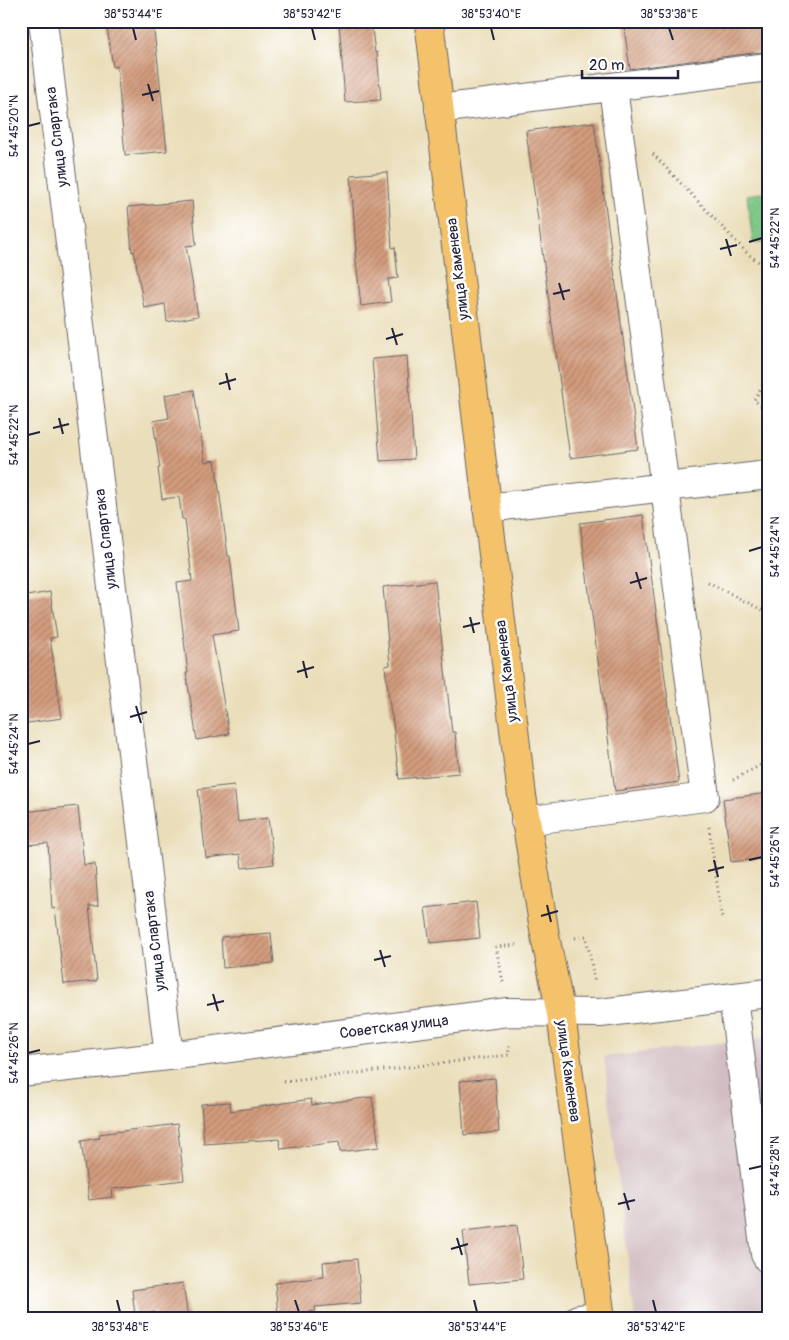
<svg xmlns="http://www.w3.org/2000/svg" width="789" height="1340" font-family="Pangolin,sans-serif">
<style>
.industrial{fill:#d2bec2}
.park{fill:url(#park-dots);stroke:#517662}
.building{fill:url(#building-hatch)}
.lines{fill:none;stroke-linecap:round;stroke-linejoin:round}
.minor-casing{stroke:#686467;stroke-width:30}
.major-casing{stroke:#686467;stroke-width:30}
.path{stroke:#686467;stroke-width:3;stroke-dasharray:1 4;stroke-linecap:butt}
.minor{stroke:#fff;stroke-width:28}
.major{stroke:#f3c26a;stroke-width:28}
.ticks{fill:none;stroke:#22223b;stroke-width:2}
.labels{text-anchor:middle;dominant-baseline:central;stroke-width:5;stroke-linejoin:round;paint-order:stroke}
.street-label{font-size:15px;fill:#22223b;stroke:#fff}
.neatline{fill:none;stroke:#22223b;stroke-width:2}
.ticks-label{font-size:12px;text-anchor:middle;fill:#22223b}
</style>
<defs>
<pattern id="park-dots" width="8" height="8" patternUnits="userSpaceOnUse" patternTransform="scale(1.25)"><rect width="8" height="8" fill="#80cb89"/><path d="M2 2h.1M6 6h.1" fill="none" stroke="#6eae77" stroke-width="1.8" stroke-linecap="round"/></pattern>
<pattern id="building-hatch" width="6" height="6" patternUnits="userSpaceOnUse" patternTransform="scale(1.25)"><rect width="6" height="6" fill="#d39c7d"/><path d="M-1 1l2-2M0 6l6-6M5 7l2-2" fill="none" stroke="#ab7f68"/></pattern>
</defs>
<rect width="100%" height="100%" fill="#fff"/>
<filter id="ink" filterUnits="userSpaceOnUse"><feTurbulence type="fractalNoise" baseFrequency=".02" numOctaves="2"/><feDisplacementMap in="SourceGraphic" scale="10" xChannelSelector="R" yChannelSelector="G"/><feConvolveMatrix kernelMatrix="1 2 1 2 8 2 1 2 1" color-interpolation-filters="sRGB"/></filter>
<filter id="wash" filterUnits="userSpaceOnUse"><feTurbulence type="fractalNoise" baseFrequency=".0096" numOctaves="4" result="noise"/><feDisplacementMap in="SourceGraphic" scale="20" xChannelSelector="R" yChannelSelector="G"/><feGaussianBlur stdDeviation="1.12" result="paint"/><feColorMatrix in="noise" values="0 0 0 0 0 0 0 0 0 0 0 0 0 0 0 0 0 1.4 0 .05"/><feComposite in="paint" operator="in"/></filter>
<g filter="url(#wash)">
<rect width="100%" height="100%" fill="#eadeba"/>
<!-- industrial -->
<path class="industrial" d="M768 1037V1319H635L604 1057Z"/>
<!-- park -->
<path class="park" d="M768 192V241L753 243 747 195Z"/>
<g id="blocks">
<!-- building -->
<path class="building" d="M106 21H136L137 26 153 24 158 64 167 151 125 155 117 66 113 67Z
M339 21H371L375 53 377 52 381 100 345 102Z
M623 21H768V51L630 69Z
M594 122 638 449 570 458 526 131Z
M387 172 392 248 395 247 398 278 388 279 391 302 361 306 355 252H356L351 175Z
M192 201 196 245 186 246 198 316 167 322 165 304 144 308 134 251 132 252 128 207Z
M407 356 414 459 380 461 372 359Z
M194 390 205 462 215 460 228 556H230L239 631 212 635 229 734 197 740 186 673H188L177 583 192 581 185 519H182L179 497 162 499 158 468H160L153 421 169 418 165 395Z
M643 515 679 782 615 791 580 523Z
M435 581 452 732H455L459 773 399 779 392 715H391L385 666 390 665 383 587Z
M50 592 57 637 50 638 62 718 21 724V597Z
M234 785 238 822 268 818 274 864 242 868 240 854 206 858 198 789Z
M768 793V858L731 862 723 799Z
M78 806 84 865 95 864 98 906H89L97 981 64 984 55 908 52 909 48 843 26 845 23 812Z
M476 902 480 938 430 943 425 908Z
M271 933 274 963 223 968 221 937Z
M495 1078 499 1132 464 1135 460 1081Z
M372 1097 379 1147 340 1152 339 1142 281 1149 279 1139 204 1144 201 1104 230 1102 231 1111 311 1099 312 1105Z
M177 1124 184 1180 112 1189 113 1197 89 1200 81 1141 100 1138 99 1134Z
M517 1225 523 1279 469 1284 463 1231Z
M357 1259 361 1303 315 1307 316 1311 278 1315 275 1283 324 1277 323 1262Z
M183 1283 188 1319H156L155 1312 135 1315 132 1290Z"/>
</g>
</g>
<g filter="url(#ink)">
<use href="#blocks" fill-opacity="0" stroke="#686467" stroke-width="1"/>
<g class="lines">
<!-- minor casing -->
<g class="minor-casing">
<path id="minor" d="M43 21 169 1056
M439 109 768 67
M487 508 768 475
M525 821 705 797 613 87
M733 997 765 1254 768 1259
M21 1072 169 1056 508 1012 600 1013 768 993
M578 1319 600 1316"/>
</g>
<!-- major casing -->
<g class="major-casing">
<path id="major" d="M429 21 522 796 546 941 561 1014 601 1319"/>
</g>
<!-- path -->
<path class="path" d="M653 154 748 254 768 269
M768 377 754 400 768 411
M708 582 768 613
M733 780 768 761
M709 827 722 919
M575 938 586 936 595 983
M503 982 496 947 517 945
M284 1082 509 1055V1043"/>
<!-- minor -->
<use href="#minor" class="minor"/>
<!-- major -->
<use href="#major" class="major"/>
</g>
</g>
<!-- ticks -->
<path class="ticks" d="M133 28 136 40M312 28 315 40M491 28 494 40M669 28 673 40M148 84 153 101M142 95 159 91M28 126 40 123M726 239 731 256M749 242 762 238M720 249 737 245M559 283 564 300M553 294 570 290M392 328 397 345M386 339 403 334M226 373 230 390M219 384 236 379M59 418 63 434M53 428 69 424M28 435 40 432M749 551 762 547M636 572 641 589M630 583 647 578M470 617 474 633M463 627 480 623M303 661 307 678M297 672 314 667M136 706 141 723M130 717 147 712M28 744 40 741M714 860 718 877M749 860 762 857M708 871 724 867M547 905 551 922M541 916 558 911M380 950 385 967M374 960 391 956M213 994 218 1011M207 1005 224 1001M28 1053 40 1050M749 1169 762 1166M624 1193 629 1210M618 1204 635 1200M457 1238 462 1255M451 1249 468 1244M117 1300 120 1312M295 1300 299 1312M474 1300 477 1312M653 1300 656 1312"/>
<g class="labels">
<!-- street labels -->
<g class="street-label">
<text transform="translate(57 137) rotate(-97)">улица Спартака</text>
<text transform="translate(458 269) rotate(-97)">улица Каменева</text>
<text transform="translate(106 539) rotate(-97)">улица Спартака</text>
<text transform="translate(507 671) rotate(-97)">улица Каменева</text>
<text transform="translate(155 941) rotate(-97)">улица Спартака</text>
<text transform="translate(394 1027) rotate(-7)">Советская улица</text>
<text transform="translate(568 1071) rotate(82)">улица Каменева</text>
</g>
</g>
<!-- margin -->
<rect width="789" height="1340" fill="none" stroke="#fff" stroke-width="55"/>
<!-- scale -->
<path d="M582 70v8h96v-8" fill="none" stroke="#22223b" stroke-width="2.5"/>
<text x="589" y="70" font-size="15" fill="#22223b" stroke="#ffffff" stroke-width="4" paint-order="stroke">20 m</text>
<rect x="28" y="28" width="734" height="1284" class="neatline"/>
<g class="ticks-label">
<text x="133" y="18">38°53'44"E</text>
<text x="312" y="18">38°53'42"E</text>
<text x="491" y="18">38°53'40"E</text>
<text x="669" y="18">38°53'38"E</text>
<text transform="translate(14 126) rotate(-90)" y="4">54°45'20"N</text>
<text transform="translate(775 238) rotate(-90)" y="4">54°45'22"N</text>
<text transform="translate(14 435) rotate(-90)" y="4">54°45'22"N</text>
<text transform="translate(775 547) rotate(-90)" y="4">54°45'24"N</text>
<text transform="translate(14 744) rotate(-90)" y="4">54°45'24"N</text>
<text transform="translate(775 857) rotate(-90)" y="4">54°45'26"N</text>
<text transform="translate(14 1053) rotate(-90)" y="4">54°45'26"N</text>
<text transform="translate(775 1166) rotate(-90)" y="4">54°45'28"N</text>
<text x="120" y="1331">38°53'48"E</text>
<text x="299" y="1331">38°53'46"E</text>
<text x="477" y="1331">38°53'44"E</text>
<text x="656" y="1331">38°53'42"E</text>
</g>
</svg>
